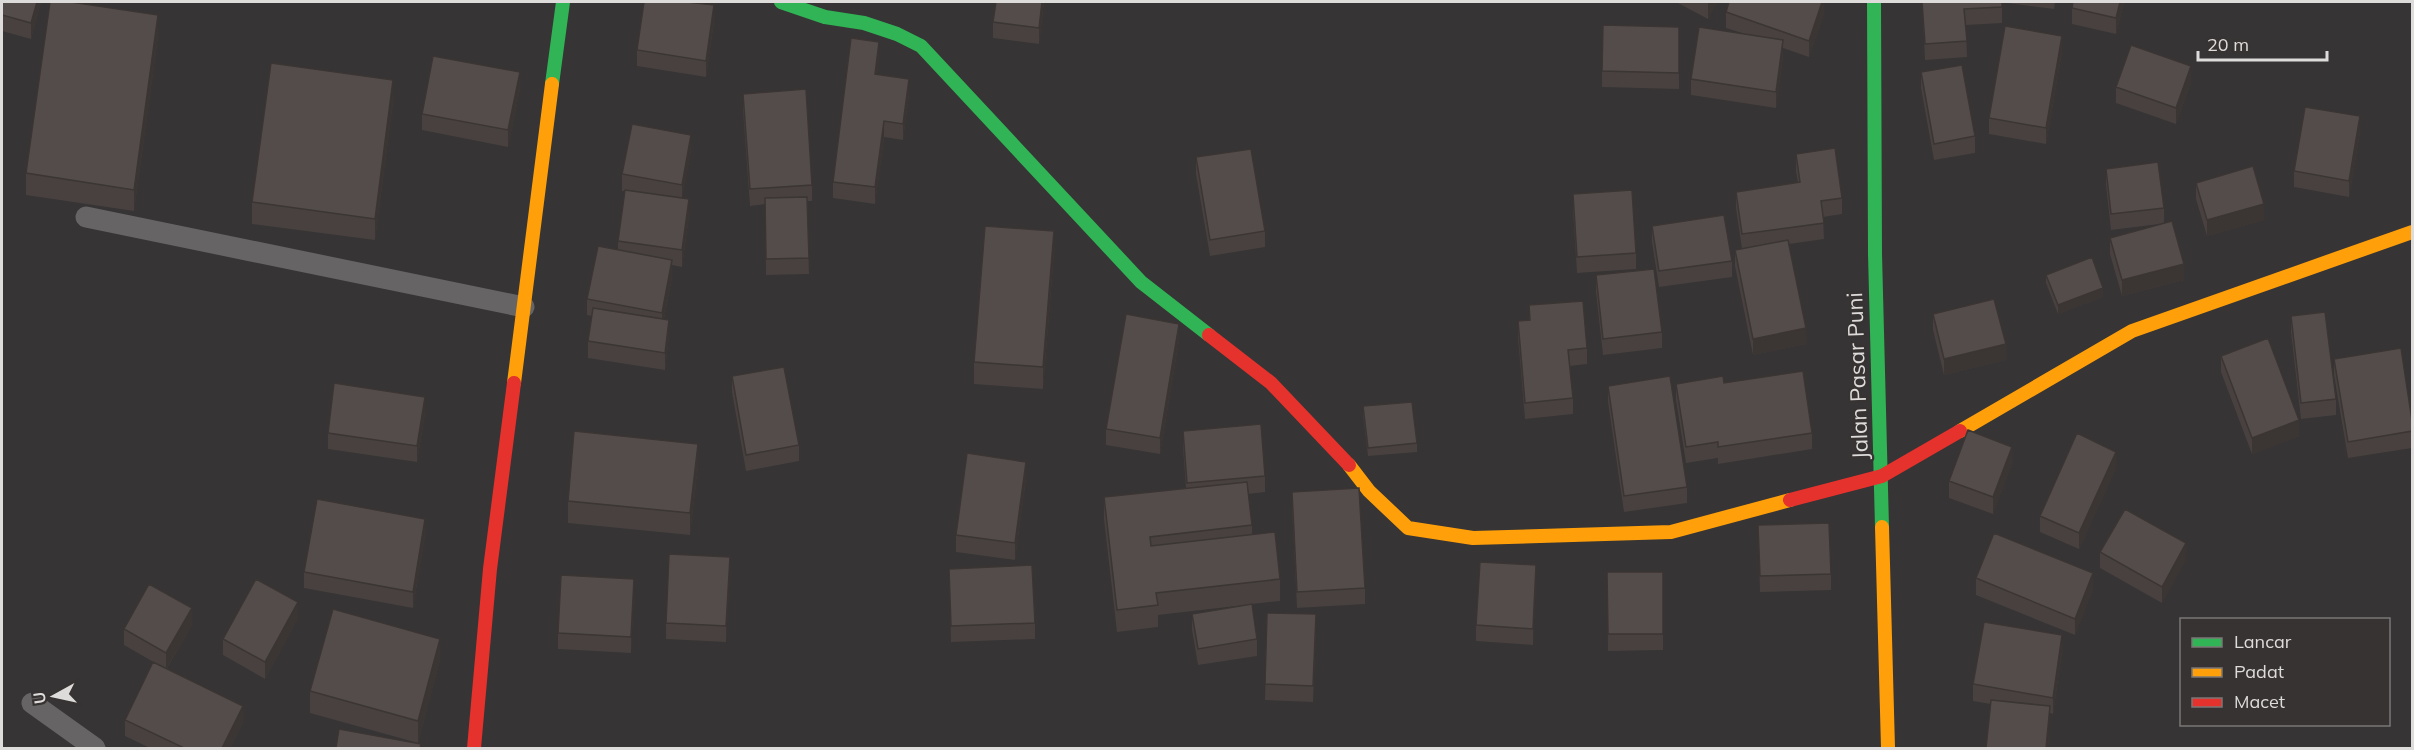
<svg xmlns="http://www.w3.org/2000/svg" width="2414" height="750" font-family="Mulish,sans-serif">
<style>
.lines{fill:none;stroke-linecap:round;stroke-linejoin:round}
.lane{stroke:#666464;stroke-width:21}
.fast{stroke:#30b455;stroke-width:14}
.slow{stroke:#ff9f0a;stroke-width:14}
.jam{stroke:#e5322d;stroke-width:14}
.wall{fill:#484140}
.shaded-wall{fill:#3b3534}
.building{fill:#544c4b;stroke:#3b3534;stroke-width:1.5}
.labels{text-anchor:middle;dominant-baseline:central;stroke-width:4.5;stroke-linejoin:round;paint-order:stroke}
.street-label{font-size:22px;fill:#dedcdb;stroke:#373333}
</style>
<rect width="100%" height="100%" fill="#363434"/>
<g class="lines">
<!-- lane -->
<path class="lane" d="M86 217 524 307
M32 703 95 748"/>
<!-- fast -->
<path class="fast" d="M781 2 825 17 864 23 897 34 921 46 1141 282 1209 335
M1874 2 1875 254 1882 527
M552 84 563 2"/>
<!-- slow -->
<path class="slow" d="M514 383 552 84
M1960 431 2132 331 2412 232
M1349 465 1369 491 1408 528 1473 538 1671 532 1790 500
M1882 527 1888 748"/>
<!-- jam -->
<path class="jam" d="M1209 335 1271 383 1349 465
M1790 500 1882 476 1960 431
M474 748 490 569 514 383"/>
</g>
<!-- wall -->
<path class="wall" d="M2 2H41L31 39 2 31Z
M1044 2 1039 44 993 38V22Z
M1676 2H1717L1708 19Z
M1824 2V14L1809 57 1783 48V56L1776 108 1691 95V79L1745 34 1726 28V12Z
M1922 2H2002V23L1966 25 1967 57 1925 60Z
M2007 2H2055L2054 9 2007 3Z
M2073 2H2124L2116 34 2072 24V8Z
M714 21 706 77 637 66V50Z
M1679 27V89L1602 87V71Z
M158 37 134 211 26 195V173Z
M2062 52 2046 144 1989 134V118Z
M879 58 877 74 909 95 903 140 884 137 875 204 833 198V182Z
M1921 72 1975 136V153L1934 160 1921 88Z
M2191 82 2176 124 2116 103V87Z
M520 89 508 147 422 130V114Z
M743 94 812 185V201H807L809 274 766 275 765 204 750 206 743 110Z
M393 102 375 240 252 224V202Z
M2360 132 2349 197 2294 187V171Z
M691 151 682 198 689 216 682 267 672 265V277L664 319 669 336 665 370 588 358V341L592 316 587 315V299L618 250V241L625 191H622V174Z
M1796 154 1842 198V214L1823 217 1824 239 1789 244 1806 344 1753 355 1735 266V250L1742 249 1736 208V192L1798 183 1796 171Z
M1196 157 1265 231V247L1210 256 1196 174Z
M2106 169 2164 208V223L2184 280 2122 296 2110 254V238L2160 224 2111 230 2106 185Z
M2196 183 2264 220 2207 236 2196 199Z
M1573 194 1636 253V269L1577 273 1573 210Z
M1652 226 1732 261V277L1659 287 1652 242Z
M1054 253 1043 389 974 384V362Z
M1596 275 1662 332V348L1603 355 1596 292Z
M2046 275 2103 297 2058 314 2046 283Z
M1529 305 1587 348V364L1570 366 1573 398V414L1525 419 1518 337V321L1529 320Z
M1933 314 2006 360 1944 375 1933 330Z
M2291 316 2336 399V415L2301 419 2291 332Z
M1179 340 1160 454 1106 445V429Z
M2221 356 2299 436 2252 454 2221 372Z
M2334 359 2412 421V448L2348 458 2334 375Z
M732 376 799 445V461L746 471 732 392Z
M1724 383 1812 433V449L1718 464V458L1686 463 1676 400V384Z
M1608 386 1687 487V503L1624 512 1608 402Z
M1363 406 1417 443V452L1368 456 1363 415Z
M425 413 417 462 328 449V433Z
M1183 431 1265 476V492L1248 494 1252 525V535L1280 579V601L1252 604 1257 639V656L1198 665 1192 630V614L1245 605 1158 615V627L1117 632 1104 519V497L1186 488 1183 447Z
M2012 463 1993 514 1949 498V481Z
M698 466 690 535 568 523V501Z
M2116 468 2079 549 2040 532V516Z
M1026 478 1015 560 956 552V535Z
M1292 492 1365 588V604L1297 608 1292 508Z
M1758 525 1831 574V590L1760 592Z
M425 535 413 608 304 588V572Z
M2100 552 2186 559 2162 603 2100 568Z
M949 569 1035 623V639L951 642Z
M1607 572H1663V650L1608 651Z
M730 573 726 642 666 639V623Z
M1976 578 2093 589 2075 635 1976 595Z
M1536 581 1533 645 1476 641V625Z
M634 595 631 653 558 649V633Z
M1267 613 1316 630 1313 702 1265 700Z
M298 618 265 679 223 655V639Z
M192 625 167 668 243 722 230 748H150L125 736V720L157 664 124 645V629Z
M2062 651 2053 714 2050 713 2048 748H1986L1991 704 1973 701V684Z
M440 660 418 743 310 713V691Z"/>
<!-- shaded-wall -->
<path class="shaded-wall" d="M37 2H41L31 39V23Z
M1042 2H1044L1039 44V28Z
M1709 2H1717L1708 19V3Z
M1822 2H1824V14L1809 57V41Z
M2120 2H2124L2116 34V18Z
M714 5V21L706 77V61Z
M158 15V37L134 211V190Z
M2062 36V52L2046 144V128Z
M1783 40V56L1776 108V92Z
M879 42V58L875 90V74Z
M2191 66V82L2176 124V108Z
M520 72V89L508 147V130Z
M909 79V95L903 140V124Z
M393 80V102L375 240V219Z
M2360 116V132L2349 197V181Z
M884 121V137L875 204V187Z
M691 135V151L682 202V185Z
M689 199V216L682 267V250Z
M2264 204V220L2207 236V220Z
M1054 231V253L1043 389V367Z
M672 260V277L662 329V313Z
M2184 264V280L2122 296V280Z
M2103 288V297L2058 314V305Z
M669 320V336L665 370V353Z
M1179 324V340L1160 454V438Z
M1806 328V344L1753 355V339Z
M2006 344V360L1944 375V359Z
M425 397V413L417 462V446Z
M2299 420V436L2252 454V438Z
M698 444V466L690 535V513Z
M2012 447V463L1993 514V497Z
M2116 452V468L2079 549V533Z
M1026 462V478L1015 560V543Z
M425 519V535L413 608V592Z
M2186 543V559L2162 603V587Z
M730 557V573L726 642V626Z
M1536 565V581L1533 645V629Z
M2093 573V589L2075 635V619Z
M634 579V595L631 653V637Z
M298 602V618L265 679V662Z
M192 608V625L166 669V653Z
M2062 635V651L2053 714V698Z
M440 639V660L418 743V721Z
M243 706V722L230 748H222Z
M2050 706V722L2048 748H2046Z"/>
<!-- building -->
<path class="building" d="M2 2H37L31 23 2 15Z
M50 2H71L158 15 134 190 26 173Z
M644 2H687L714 5 706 61 637 50Z
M996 2H1042L1039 28 993 22Z
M1729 2H1822L1809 41 1726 12Z
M1922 2H2002V7L1964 9 1967 41 1925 44Z
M2073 2H2120L2116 18 2072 8Z
M1603 25 1679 27V73L1602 71Z
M2005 26 2062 36 2046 128 1989 118Z
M1699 27 1783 40 1776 92 1691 79Z
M851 38 879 42 875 74 909 79 903 124 884 121 875 187 833 182Z
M2131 45 2191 66 2176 108 2116 87Z
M433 56 520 72 508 130 422 114Z
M271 63 393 80 375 219 252 202Z
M1962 65 1975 136 1934 144 1921 72Z
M806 89 812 185 750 189 743 94Z
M2305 107 2360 116 2349 181 2294 171Z
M632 124 691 135 682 185 622 174Z
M1835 148 1842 198 1821 201 1824 223 1742 234 1736 192 1800 182 1796 154Z
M1251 149 1265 231 1210 240 1196 157Z
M2158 162 2164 208 2111 214 2106 169Z
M2253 166 2264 204 2207 220 2196 183Z
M625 190 689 199 682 250 618 241Z
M1632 190 1636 253 1577 257 1573 194Z
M807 197 809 258 766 259 765 198Z
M1724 215 1732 261 1659 271 1652 226Z
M2172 221 2184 264 2122 280 2110 238Z
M985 226 1054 231 1043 367 974 362Z
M1788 240 1806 328 1753 339 1735 250Z
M598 246 672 260 662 313 587 299Z
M2092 257 2103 288 2058 305 2046 275Z
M1654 269 1662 332 1603 339 1596 275Z
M1994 299 2006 344 1944 359 1933 314Z
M1583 301 1587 348 1568 350 1573 398 1525 403 1518 321 1530 320 1529 305Z
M593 308 669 320 665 353 588 341Z
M2325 312 2336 399 2301 403 2291 316Z
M1126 314 1179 324 1160 438 1106 429Z
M2268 338 2299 420 2252 438 2221 356Z
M2401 348 2412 421V431L2348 442 2334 359Z
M784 367 799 445 746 455 732 376Z
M1803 371 1812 433 1718 447V442L1686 447 1676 384 1723 376 1724 383Z
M1670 376 1687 487 1624 496 1608 386Z
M334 383 425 397 417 446 328 433Z
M1412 402 1417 443 1368 448 1363 406Z
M1261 424 1265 476 1187 483 1183 431Z
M1968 430 2012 447 1993 497 1949 481Z
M574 431 698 444 690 513 568 501Z
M2077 433 2116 452 2079 533 2040 516Z
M967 453 1026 462 1015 543 956 535Z
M1247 482 1252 525 1150 537 1151 546 1275 532 1280 579 1156 593 1158 605 1117 610 1104 497Z
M1359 488 1365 588 1297 592 1292 492Z
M317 499 425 519 413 592 304 572Z
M2125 509 2186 543 2162 587 2100 552Z
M1829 523 1831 574 1760 576 1758 525Z
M1994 533 2093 573 2075 619 1976 578Z
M669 554 730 557 726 626 666 623Z
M1480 562 1536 565 1533 629 1476 625Z
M1032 565 1035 623 951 626 949 569Z
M1607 572H1663V634H1608Z
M561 575 634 579 631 637 558 633Z
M256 579 298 602 265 662 223 639Z
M149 584 192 608 166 653 124 629Z
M1252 604 1257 639 1198 649 1192 614Z
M333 609 440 639 418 721 310 691Z
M1267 613 1316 614 1313 686 1265 684Z
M1984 622 2062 635 2053 698 1973 684Z
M153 662 243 706 222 748H184L125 720Z
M1991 700 2050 706 2046 748H1986Z
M339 729 421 744 420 748H336Z"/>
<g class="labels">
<!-- street labels -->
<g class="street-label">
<text transform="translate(1857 376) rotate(-92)">Jalan Pasar Puni</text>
</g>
</g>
<!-- border -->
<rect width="2414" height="750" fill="none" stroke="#dedcdb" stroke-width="6"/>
<!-- legend -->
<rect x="2180" y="618" width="210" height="108" fill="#373333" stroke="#7a7776" stroke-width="1.5"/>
<rect x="2192" y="638" width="30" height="9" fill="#30b455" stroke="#7a7776" stroke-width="1.5"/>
<text x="2234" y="648" font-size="18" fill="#dedcdb">Lancar</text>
<rect x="2192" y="668" width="30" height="9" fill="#ff9f0a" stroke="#7a7776" stroke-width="1.5"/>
<text x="2234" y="678" font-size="18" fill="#dedcdb">Padat</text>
<rect x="2192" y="698" width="30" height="9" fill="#e5322d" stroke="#7a7776" stroke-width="1.5"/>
<text x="2234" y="708" font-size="18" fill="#dedcdb">Macet</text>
<!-- north arrow -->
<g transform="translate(54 696) rotate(262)" stroke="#373333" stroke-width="4.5" paint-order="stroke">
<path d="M0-4.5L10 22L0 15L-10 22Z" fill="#dedcdb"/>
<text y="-9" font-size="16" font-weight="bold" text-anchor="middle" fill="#dedcdb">U</text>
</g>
<!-- scale -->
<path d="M2198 51v9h129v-9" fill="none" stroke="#dedcdb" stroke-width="3"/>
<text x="2207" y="51" font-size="18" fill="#dedcdb" stroke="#373333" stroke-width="4.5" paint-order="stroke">20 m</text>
</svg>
